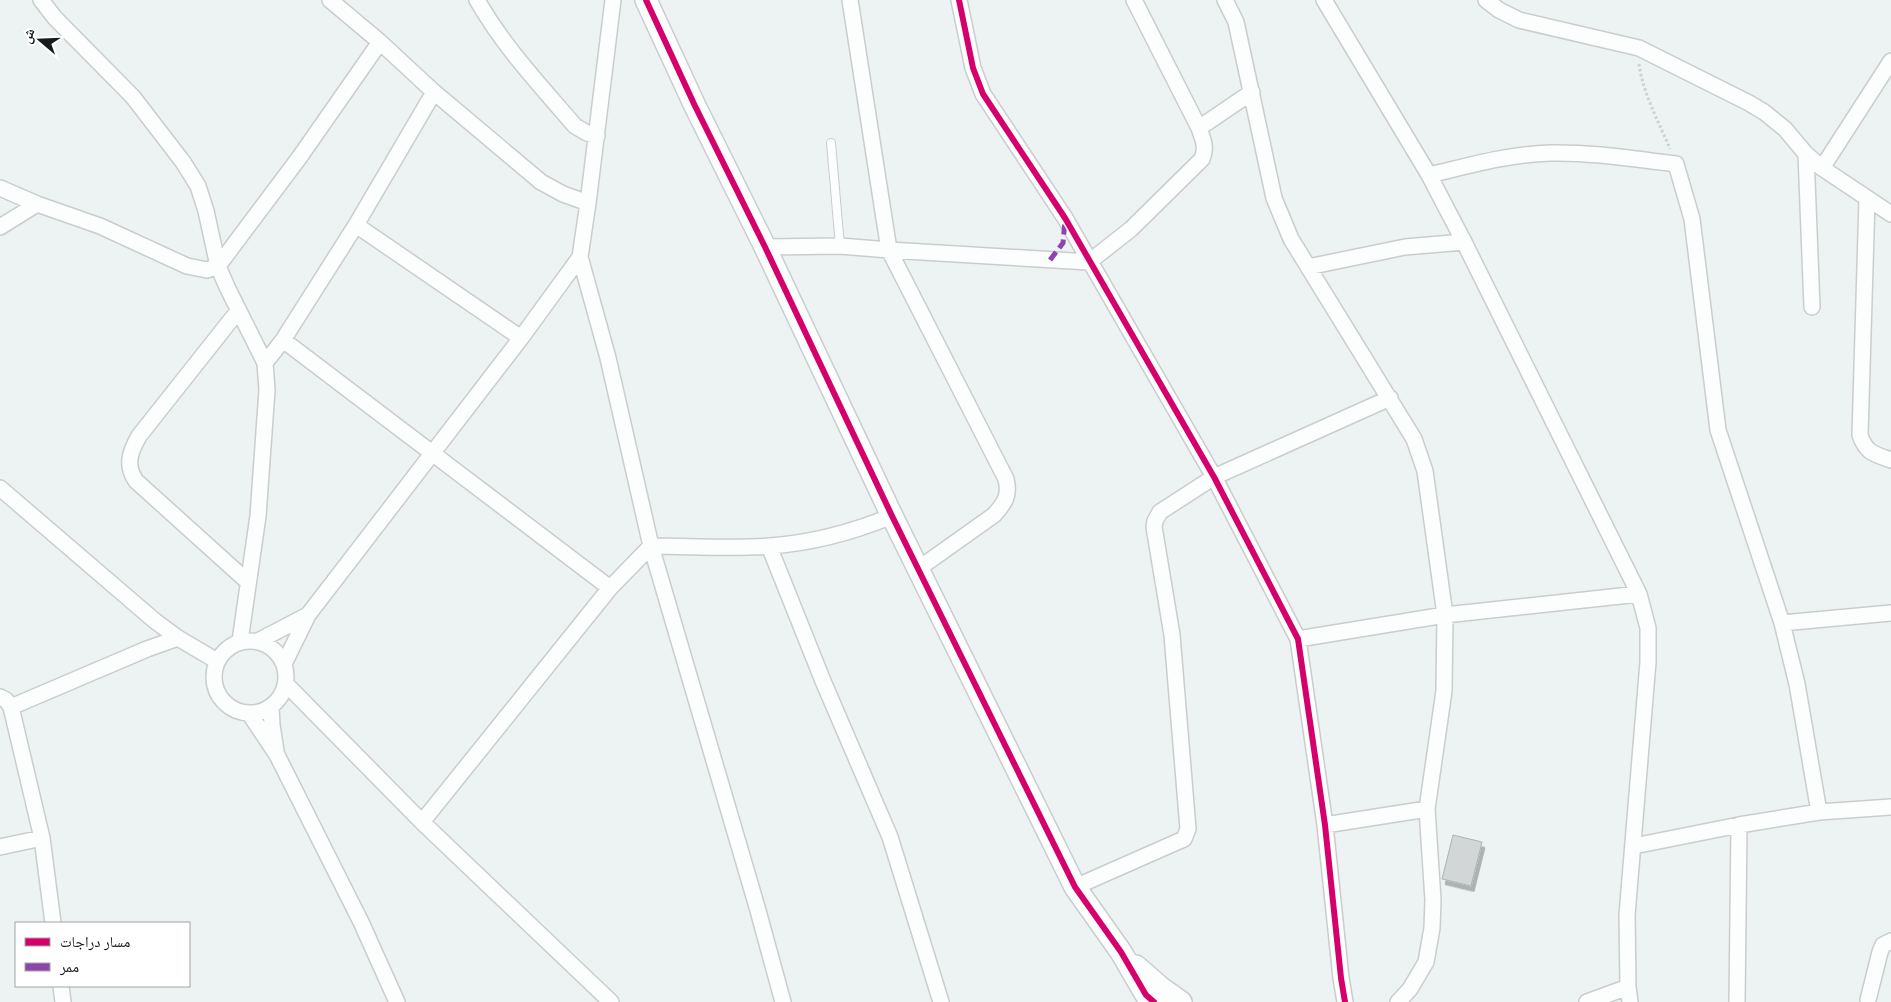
<svg xmlns="http://www.w3.org/2000/svg" width="1891" height="1002" font-family="Overpass,'Noto Naskh Arabic',sans-serif">
<style>
.building{fill:#d2d6d6;stroke:#afb2b2;filter:url(#shadow)}
.lines{fill:none;stroke-linecap:round;stroke-linejoin:round}
.lane-casing{stroke:#cacdce;stroke-width:10}
.street-casing{stroke:#cacdce;stroke-width:18}
.secondary-casing{stroke:#cacdce;stroke-width:24}
.path{stroke:#cfd0d0;stroke-width:3;stroke-dasharray:2.5 2.5;stroke-linecap:butt}
.lane{stroke:#fcfdfd;stroke-width:8}
.street{stroke:#fcfdfd;stroke-width:15}
.secondary{stroke:#fcfdfd;stroke-width:21}
.quiet{stroke:#8e44ad;stroke-width:5;stroke-dasharray:10 5;stroke-linecap:butt}
.cycleway-casing{stroke:#fff;stroke-width:9}
.cycleway{stroke:#d6006c;stroke-width:6}
</style>
<defs>
<filter id="shadow"><feDropShadow dx="3" dy="5.5" stdDeviation="0" flood-color="#0004"/></filter>
</defs>
<rect width="100%" height="100%" fill="#edf2f2"/>
<!-- building -->
<path class="building" d="M1453 835 1482 842 1471 886 1442 879Z"/>
<g class="lines">
<!-- lane casing -->
<g class="lane-casing">
<path id="lane" d="M831 143 840 246"/>
</g>
<!-- street casing -->
<g class="street-casing">
<path id="street" d="M41 0 55 18 133 97 183 162 198 186 206 211 218 266 227 287 265 363 267 390 258 516 240 641
M330 0 380 42 434 92 541 182 563 194 588 203
M477 0C504 47 539 84 575 126L587 133 597 136
M850 0 889 250 1006 479C1010 495 1005 503 994 515L918 569
M959 0 973 68 983 94 1065 218 1214 477 1298 639 1325 825 1341 978 1345 1002
M1134 0 1199 128
M1225 0 1236 22 1274 198 1291 239 1414 439 1425 471 1445 615 1444 691 1427 809 1433 900 1432 928 1426 962 1410 989 1398 1002
M1324 0 1429 175 1464 242 1639 594 1648 628V662L1627 915 1628 987 1630 1002
M1486 0 1499 10 1519 20 1639 48 1749 103 1764 112 1785 129 1806 154 1822 168 1891 214
M1806 154 1812 307
M1822 168 1891 61
M1429 175C1468 166 1509 154 1550 153 1592 152 1634 159 1676 164L1692 219 1718 430 1782 623 1797 684 1819 812
M0 188 37 204 100 226 187 266 207 270 218 266 299 158 380 42
M1867 199 1860 435C1866 453 1874 454 1891 460
M356 225 521 338
M0 227 37 204
M765 247 840 246 889 250 1089 262 1131 229 1202 159C1207 147 1203 140 1199 128L1252 92
M580 257 608 358 651 546 757 907 783 1002
M1308 267 1405 247 1464 242
M238 311 139 436C130 452 125 465 136 481L248 582
M283 340 610 588
M265 363 283 340 356 225 434 92
M0 488 155 621 178 638 217 661
M769 546 823 681 890 837 941 1002
M1782 623 1891 613
M1298 639 1445 615 1639 594
M258 641 308 615
M214 677a36 36 0 1 1 72 0a36 36 0 1 1-72 0Z
M284 664 308 615 521 338 580 257 588 203 613 0
M286 684 422 822 611 1002
M0 697 6 700 11 707 42 838 53 923
M11 707 147 649 178 638
M271 707 272 725 276 751
M249 713 277 755 361 922 397 1002
M422 822 610 588 651 546C690 546 732 549 770 546 812 543 853 532 892 516
M1325 825 1427 809
M1634 846 1739 825 1819 812 1891 807
M0 847 42 838
M1075 887 1177 842 1184 839 1188 829 1172 635 1154 527 1155 521 1160 512 1214 477 1390 398
M61 986 63 1002
M1868 1000 1880 952 1883 945 1891 941
M1587 1002 1628 987
M1737 1002 1739 825"/>
</g>
<!-- secondary casing -->
<g class="secondary-casing">
<path id="secondary" d="M646 0 695 106 765 247 892 516 1075 887 1121 952 1146 995 1154 1002
M1136 966 1160 987 1181 1002"/>
</g>
<!-- path -->
<path class="path" d="M1639 64C1643 94 1659 122 1670 149"/>
<!-- lane -->
<use href="#lane" class="lane"/>
<!-- street -->
<use href="#street" class="street"/>
<!-- secondary -->
<use href="#secondary" class="secondary"/>
<!-- quiet -->
<path class="quiet" d="M1050 260 1063 243 1065 221"/>
<!-- cycleway casing -->
<g class="cycleway-casing">
<path id="cycleway" d="M646 0 695 106 765 247 892 516 1075 887 1121 952 1146 995 1154 1002
M959 0 973 68 983 94 1065 218 1214 477 1298 639 1325 825 1341 978 1345 1002"/>
</g>
<!-- cycleway -->
<use href="#cycleway" class="cycleway"/>
</g>
<!-- legend -->
<rect x="15" y="922" width="175" height="65" fill="#ffffff" stroke="#a3a4a4"/>
<rect x="25" y="938" width="25" height="8" fill="#d6006c" stroke="#a3a4a4"/>
<text x="60" y="947" font-size="15" fill="#181b1b">مسار دراجات</text>
<rect x="25" y="963" width="25" height="8" fill="#8e44ad" stroke="#a3a4a4"/>
<text x="60" y="972" font-size="15" fill="#181b1b">ممر</text>
<!-- north arrow -->
<g transform="translate(40 40) rotate(289)" stroke="#ffffff" stroke-width="4" paint-order="stroke">
<path d="M0-4L9 19L0 12L-9 19Z" fill="#181b1b"/>
<text y="-8" font-size="14" font-weight="bold" text-anchor="middle" fill="#181b1b">ش</text>
</g>
</svg>
